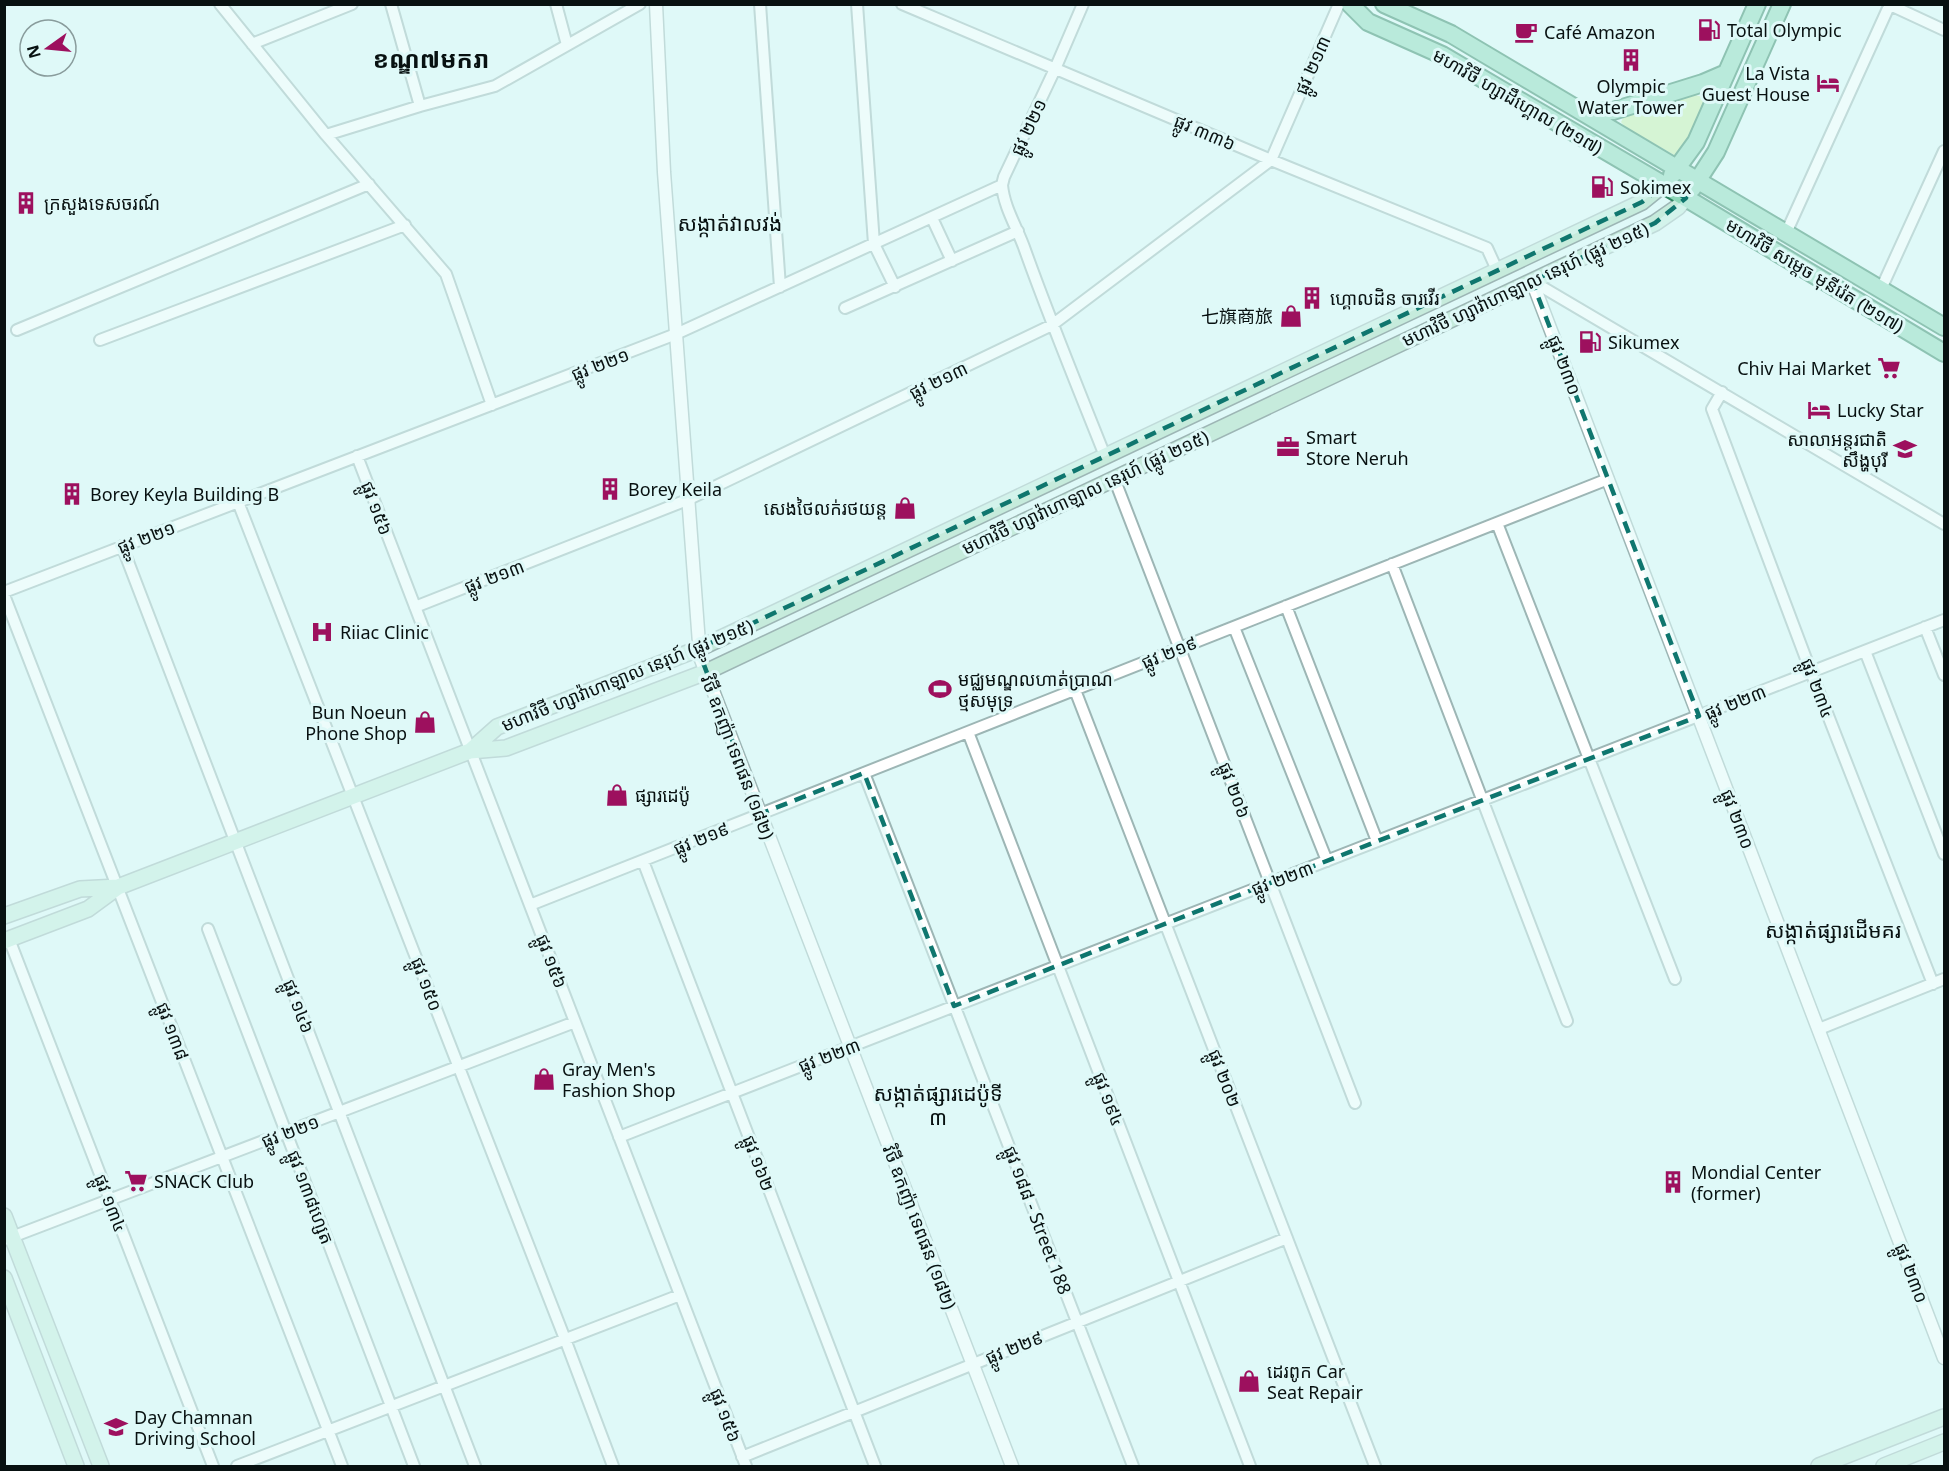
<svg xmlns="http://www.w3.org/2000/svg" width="1949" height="1471" font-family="'Noto Sans','Noto Sans SC','Noto Sans Khmer',sans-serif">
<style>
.green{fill:#cbeda9}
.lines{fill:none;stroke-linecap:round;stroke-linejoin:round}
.minor-casing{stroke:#9db6b5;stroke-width:14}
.tertiary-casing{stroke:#9db6b5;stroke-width:15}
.secondary-casing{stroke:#9db6b5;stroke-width:18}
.primary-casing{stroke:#2d815f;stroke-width:20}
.minor{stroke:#fff;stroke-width:10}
.tertiary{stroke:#fff;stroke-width:12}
.secondary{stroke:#c6ebdc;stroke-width:15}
.primary{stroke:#8dd7b8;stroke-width:16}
.marked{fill:none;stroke:#0f766e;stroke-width:4.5;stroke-dasharray:12 8;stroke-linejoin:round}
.labels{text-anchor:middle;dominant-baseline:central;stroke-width:6;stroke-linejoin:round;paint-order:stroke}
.poi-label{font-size:18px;fill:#081111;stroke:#dff9f8;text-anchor:start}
.street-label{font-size:18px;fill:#081111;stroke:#dff9f8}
.quarter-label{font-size:21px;fill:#081111;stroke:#dff9f8}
.district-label{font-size:24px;font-weight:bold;fill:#081111;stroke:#dff9f8}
</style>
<rect width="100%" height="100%" fill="#dff9f8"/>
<!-- green -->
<path class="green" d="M1695 95 1703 97C1706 114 1686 141 1676 156L1625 127 1621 122 1624 116Z"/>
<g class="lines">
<!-- minor casing -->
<g class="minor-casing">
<path id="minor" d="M220 4 326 135 446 274 492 405
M391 4 420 106
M556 4 567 45
M760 4 780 287
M857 4 874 244 895 287
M902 4 1271 160 1487 248 1497 270
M1888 4 1944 30
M252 44 352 4
M326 135 420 106 495 86 640 4
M1002 185C1004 208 1018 229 1025 250 1050 320 1078 388 1105 456
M932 218 952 261
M1786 233 1890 4
M1532 281 1944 524
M1881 289 1944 151
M845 308 1018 231
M17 330 369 184
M100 340 405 225
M1722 392 1712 409 1811 672 1933 984
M357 456 746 1466
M1114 478 1355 1103
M238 502 565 1339 613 1466
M1497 523 1675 979
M122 546 475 1466
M1392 564 1567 1021
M4 592 676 334 1002 185 1004 177 1055 69 1083 4
M4 595 342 1466
M1286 606 1377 841
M415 607 687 500 1052 325 1271 160 1339 4
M1234 627 1327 861
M1925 627 1944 675
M1865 651 1944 854
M1075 690 1375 1466
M968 732 1250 1466
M864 773 1133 1466
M643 861 875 1466
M530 905 1608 479
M208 929 414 1466
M9 939 213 1466
M1819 1029 1944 979
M619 1137 1944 620
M4 1240 575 1022
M742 1457 1287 1238
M237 1466 680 1295"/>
</g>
<!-- tertiary casing -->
<g class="tertiary-casing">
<path id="tertiary" d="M656 4 664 172 700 657 1012 1466
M1532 281 1944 1358"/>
</g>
<!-- secondary casing -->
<g class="secondary-casing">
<path id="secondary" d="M470 751 497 727 698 649 1642 202 1663 185
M4 916 80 889 118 887
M4 941 88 909 118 887 470 751 506 748 706 672 1655 223 1678 207 1686 198
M4 1216 101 1466
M4 1278 76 1466
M1819 1466 1944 1417
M1884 1466 1944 1442"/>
</g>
<!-- primary casing -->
<g class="primary-casing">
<path id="primary" d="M1350 4 1368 22 1442 55 1686 198 1944 353
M1384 4 1451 34 1944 327
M1585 113 1613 111 1703 83 1724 74
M1672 175 1696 142 1757 4
M1692 189 1716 152 1782 4"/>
</g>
<!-- minor -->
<use href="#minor" class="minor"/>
<!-- tertiary -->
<use href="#tertiary" class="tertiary"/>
<!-- secondary -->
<use href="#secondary" class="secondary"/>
<!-- primary -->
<use href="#primary" class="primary"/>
</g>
<!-- marked area -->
<path d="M0 0H1949V1471H0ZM1663 185 1686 198 1655 223 1532 281 1699 716 954 1006 864 773 760 814 698 649 1642 202Z" fill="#dff9f8" fill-opacity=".55" fill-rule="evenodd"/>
<path class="marked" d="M1663 185 1686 198 1655 223 1532 281 1699 716 954 1006 864 773 760 814 698 649 1642 202Z"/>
<!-- icons -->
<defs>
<g id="fuel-bare" transform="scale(1.8)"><path d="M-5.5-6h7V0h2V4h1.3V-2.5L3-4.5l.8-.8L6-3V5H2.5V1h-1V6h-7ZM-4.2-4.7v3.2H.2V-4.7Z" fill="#9d105e" stroke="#dff9f8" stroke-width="2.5" paint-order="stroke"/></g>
<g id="cafe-bare" transform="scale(1.8)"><path d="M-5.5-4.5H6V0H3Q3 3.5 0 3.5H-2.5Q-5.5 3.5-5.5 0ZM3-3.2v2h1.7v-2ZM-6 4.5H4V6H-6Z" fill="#9d105e" stroke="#dff9f8" stroke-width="2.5" paint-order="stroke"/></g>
<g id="building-bare" transform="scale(1.8)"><path d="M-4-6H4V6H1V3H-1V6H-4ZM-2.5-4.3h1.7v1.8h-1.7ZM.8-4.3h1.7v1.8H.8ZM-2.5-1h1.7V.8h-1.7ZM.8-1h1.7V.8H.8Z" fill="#9d105e" stroke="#dff9f8" stroke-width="2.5" paint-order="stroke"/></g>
<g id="hotel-bare" transform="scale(1.8)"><path d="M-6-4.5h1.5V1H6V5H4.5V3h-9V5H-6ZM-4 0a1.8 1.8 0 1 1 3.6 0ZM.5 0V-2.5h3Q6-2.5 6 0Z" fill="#9d105e" stroke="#dff9f8" stroke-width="2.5" paint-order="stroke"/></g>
<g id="shop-bare" transform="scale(1.8)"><path d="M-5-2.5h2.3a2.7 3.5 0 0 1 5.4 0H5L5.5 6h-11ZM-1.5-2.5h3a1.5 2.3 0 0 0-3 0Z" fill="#9d105e" stroke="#dff9f8" stroke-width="2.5" paint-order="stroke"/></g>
<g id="supermarket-bare" transform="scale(1.8)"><path d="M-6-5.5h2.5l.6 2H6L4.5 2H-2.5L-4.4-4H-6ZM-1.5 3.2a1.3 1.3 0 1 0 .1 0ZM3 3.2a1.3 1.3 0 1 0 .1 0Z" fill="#9d105e" stroke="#dff9f8" stroke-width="2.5" paint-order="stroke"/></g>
<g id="office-bare" transform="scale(1.8)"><path d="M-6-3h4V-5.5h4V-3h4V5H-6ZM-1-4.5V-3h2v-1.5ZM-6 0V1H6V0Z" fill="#9d105e" stroke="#dff9f8" stroke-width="2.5" paint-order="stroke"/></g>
<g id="school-bare" transform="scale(1.8)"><path d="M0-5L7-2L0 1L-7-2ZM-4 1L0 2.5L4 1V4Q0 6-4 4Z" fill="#9d105e" stroke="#dff9f8" stroke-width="2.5" paint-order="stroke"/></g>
<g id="hospital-bare" transform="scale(1.8)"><path d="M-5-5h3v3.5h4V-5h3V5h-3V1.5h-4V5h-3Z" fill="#9d105e" stroke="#dff9f8" stroke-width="2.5" paint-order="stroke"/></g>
<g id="stadium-bare" transform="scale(1.8)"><path d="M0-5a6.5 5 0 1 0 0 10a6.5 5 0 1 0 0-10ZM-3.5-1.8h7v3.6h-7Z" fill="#9d105e" stroke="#dff9f8" stroke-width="2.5" paint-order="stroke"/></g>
</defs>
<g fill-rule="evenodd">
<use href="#fuel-bare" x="1709" y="30"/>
<use href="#cafe-bare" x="1526" y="32"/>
<use href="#building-bare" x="1631" y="60"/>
<use href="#hotel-bare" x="1828" y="83"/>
<use href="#fuel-bare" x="1602" y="187"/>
<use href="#building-bare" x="26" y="203"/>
<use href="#building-bare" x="1312" y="298"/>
<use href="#shop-bare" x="1291" y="316"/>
<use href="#fuel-bare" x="1590" y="342"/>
<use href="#supermarket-bare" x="1889" y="368"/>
<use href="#hotel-bare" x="1819" y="410"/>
<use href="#office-bare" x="1288" y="447"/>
<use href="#school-bare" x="1905" y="449"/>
<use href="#building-bare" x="610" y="489"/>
<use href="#building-bare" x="72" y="494"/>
<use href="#shop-bare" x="905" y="508"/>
<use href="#hospital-bare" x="322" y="632"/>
<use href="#stadium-bare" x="940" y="689"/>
<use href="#shop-bare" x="425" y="722"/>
<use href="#shop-bare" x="617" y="795"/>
<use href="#shop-bare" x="544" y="1079"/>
<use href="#supermarket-bare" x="136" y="1181"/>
<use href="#building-bare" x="1673" y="1182"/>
<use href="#shop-bare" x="1249" y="1381"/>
<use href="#school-bare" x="116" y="1427"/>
</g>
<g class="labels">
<!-- poi labels -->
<g class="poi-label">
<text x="1727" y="30">Total Olympic</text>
<text x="1544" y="32">Café Amazon</text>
<text x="1810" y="73" text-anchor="end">La Vista<tspan x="1810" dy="21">Guest House</tspan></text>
<text x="1631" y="86" text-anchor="middle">Olympic<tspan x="1631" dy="21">Water Tower</tspan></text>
<text x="1620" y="187">Sokimex</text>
<text x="44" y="203">ក្រសួងទេសចរណ៍</text>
<text x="1330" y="298">ហ្គោលដិន ចារវើរ</text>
<text x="1273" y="316" text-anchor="end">七旗商旅</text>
<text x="1608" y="342">Sikumex</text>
<text x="1871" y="368" text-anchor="end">Chiv Hai Market</text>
<text x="1837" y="410">Lucky Star</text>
<text x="1306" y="437">Smart<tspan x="1306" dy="21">Store Neruh</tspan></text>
<text x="1887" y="439" text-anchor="end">សាលាអន្តរជាតិ<tspan x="1887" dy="21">សឹង្ហបុរី</tspan></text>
<text x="628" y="489">Borey Keila</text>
<text x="90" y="494">Borey Keyla Building B</text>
<text x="887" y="508" text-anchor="end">សេងថៃលក់រថយន្ត</text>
<text x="340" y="632">Riiac Clinic</text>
<text x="958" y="679">មជ្ឈមណ្ឌលហាត់ប្រាណ<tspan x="958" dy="21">ថ្មសមុទ្រ</tspan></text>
<text x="407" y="712" text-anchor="end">Bun Noeun<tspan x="407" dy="21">Phone Shop</tspan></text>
<text x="635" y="795">ផ្សារដេប៉ូ</text>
<text x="562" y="1069">Gray Men's<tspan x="562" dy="21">Fashion Shop</tspan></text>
<text x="1691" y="1172">Mondial Center<tspan x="1691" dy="21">(former)</tspan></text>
<text x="154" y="1181">SNACK Club</text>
<text x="1267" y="1371">ដេរពូក Car<tspan x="1267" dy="21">Seat Repair</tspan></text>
<text x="134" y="1417">Day Chamnan<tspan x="134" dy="21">Driving School</tspan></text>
</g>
<!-- street labels -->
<g class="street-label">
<text transform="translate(1312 65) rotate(-66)">ផ្លូវ ២១៣</text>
<text transform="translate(1518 101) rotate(30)">មហាវិថី ហ្សាដឹហ្គោល (២១៧)</text>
<text transform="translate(1028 127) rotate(-65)">ផ្លូវ ២២១</text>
<text transform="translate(1205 132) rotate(23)">ផ្លូវ ៣៣៦</text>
<text transform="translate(1815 275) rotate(31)">មហាវិថី សម្តេច មុនីរ៉េត (២១៧)</text>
<text transform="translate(1525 284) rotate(-25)">មហាវិថី ហ្សាវ៉ាហាឡាល នេរុហ៍ (ផ្លូវ ២១៥)</text>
<text transform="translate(600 364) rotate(-21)">ផ្លូវ ២២១</text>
<text transform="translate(1565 365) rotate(69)">ផ្លូវ ២៣០</text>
<text transform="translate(938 380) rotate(-26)">ផ្លូវ ២១៣</text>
<text transform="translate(1085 492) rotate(-25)">មហាវិថី ហ្សាវ៉ាហាឡាល នេរុហ៍ (ផ្លូវ ២១៥)</text>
<text transform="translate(377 508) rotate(69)">ផ្លូវ ១៥៦</text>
<text transform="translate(146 537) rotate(-21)">ផ្លូវ ២២១</text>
<text transform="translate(494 576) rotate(-21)">ផ្លូវ ២១៣</text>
<text transform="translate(1169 652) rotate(-22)">ផ្លូវ ២១៩</text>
<text transform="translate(627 675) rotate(-22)">មហាវិថី ហ្សាវ៉ាហាឡាល នេរុហ៍ (ផ្លូវ ២១៥)</text>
<text transform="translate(1818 688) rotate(69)">ផ្លូវ ២៣៤</text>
<text transform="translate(1735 702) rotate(-22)">ផ្លូវ ២២៣</text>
<text transform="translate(738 757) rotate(69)">វិថី ឧកញ៉ា ទេពផន (១៨២)</text>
<text transform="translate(1235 790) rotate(69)">ផ្លូវ ២០៦</text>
<text transform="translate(1738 819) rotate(69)">ផ្លូវ ២៣០</text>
<text transform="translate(701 838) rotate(-22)">ផ្លូវ ២១៩</text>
<text transform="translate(1282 878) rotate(-21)">ផ្លូវ ២២៣</text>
<text transform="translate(552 961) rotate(69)">ផ្លូវ ១៥៦</text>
<text transform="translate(427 984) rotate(69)">ផ្លូវ ១៥០</text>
<text transform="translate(299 1006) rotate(69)">ផ្លូវ ១៤៦</text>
<text transform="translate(173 1031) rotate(69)">ផ្លូវ ១៣៨</text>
<text transform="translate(829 1055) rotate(-21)">ផ្លូវ ២២៣</text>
<text transform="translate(1225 1078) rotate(69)">ផ្លូវ ២០២</text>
<text transform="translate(1109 1099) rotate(69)">ផ្លូវ ១៩៤</text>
<text transform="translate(290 1131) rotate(-21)">ផ្លូវ ២២១</text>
<text transform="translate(759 1163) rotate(69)">ផ្លូវ ១៦២</text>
<text transform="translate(311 1197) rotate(69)">ផ្លូវ ១៣៨ហ្សេត</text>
<text transform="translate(111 1203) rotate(69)">ផ្លូវ ១៣៤</text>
<text transform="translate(1038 1220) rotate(69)">ផ្លូវ ១៨៨ - Street 188</text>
<text transform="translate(920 1227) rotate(69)">វិថី ឧកញ៉ា ទេពផន (១៨២)</text>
<text transform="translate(1912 1273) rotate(69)">ផ្លូវ ២៣០</text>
<text transform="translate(1014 1347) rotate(-22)">ផ្លូវ ២២៩</text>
<text transform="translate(726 1415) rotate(69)">ផ្លូវ ១៥៦</text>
</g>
<!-- quarter labels -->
<g class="quarter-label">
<text x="730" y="223">សង្កាត់វាលវង់</text>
<text x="1833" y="930">សង្កាត់ផ្សារដើមគរ</text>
<text x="938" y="1093">សង្កាត់ផ្សារដេប៉ូទី<tspan x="938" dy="24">៣</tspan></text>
</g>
<!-- district labels -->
<g class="district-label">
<text x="431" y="58">ខណ្ឌ៧មករា</text>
</g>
</g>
<!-- border -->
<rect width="1949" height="1471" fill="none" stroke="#081111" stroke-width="12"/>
<!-- north arrow -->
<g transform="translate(48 48) rotate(255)"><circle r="28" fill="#dff9f8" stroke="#899c9c" stroke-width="1.5"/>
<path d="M0-4.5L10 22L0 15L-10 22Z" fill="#9d105e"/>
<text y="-9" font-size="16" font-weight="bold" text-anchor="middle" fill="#081111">N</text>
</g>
</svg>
